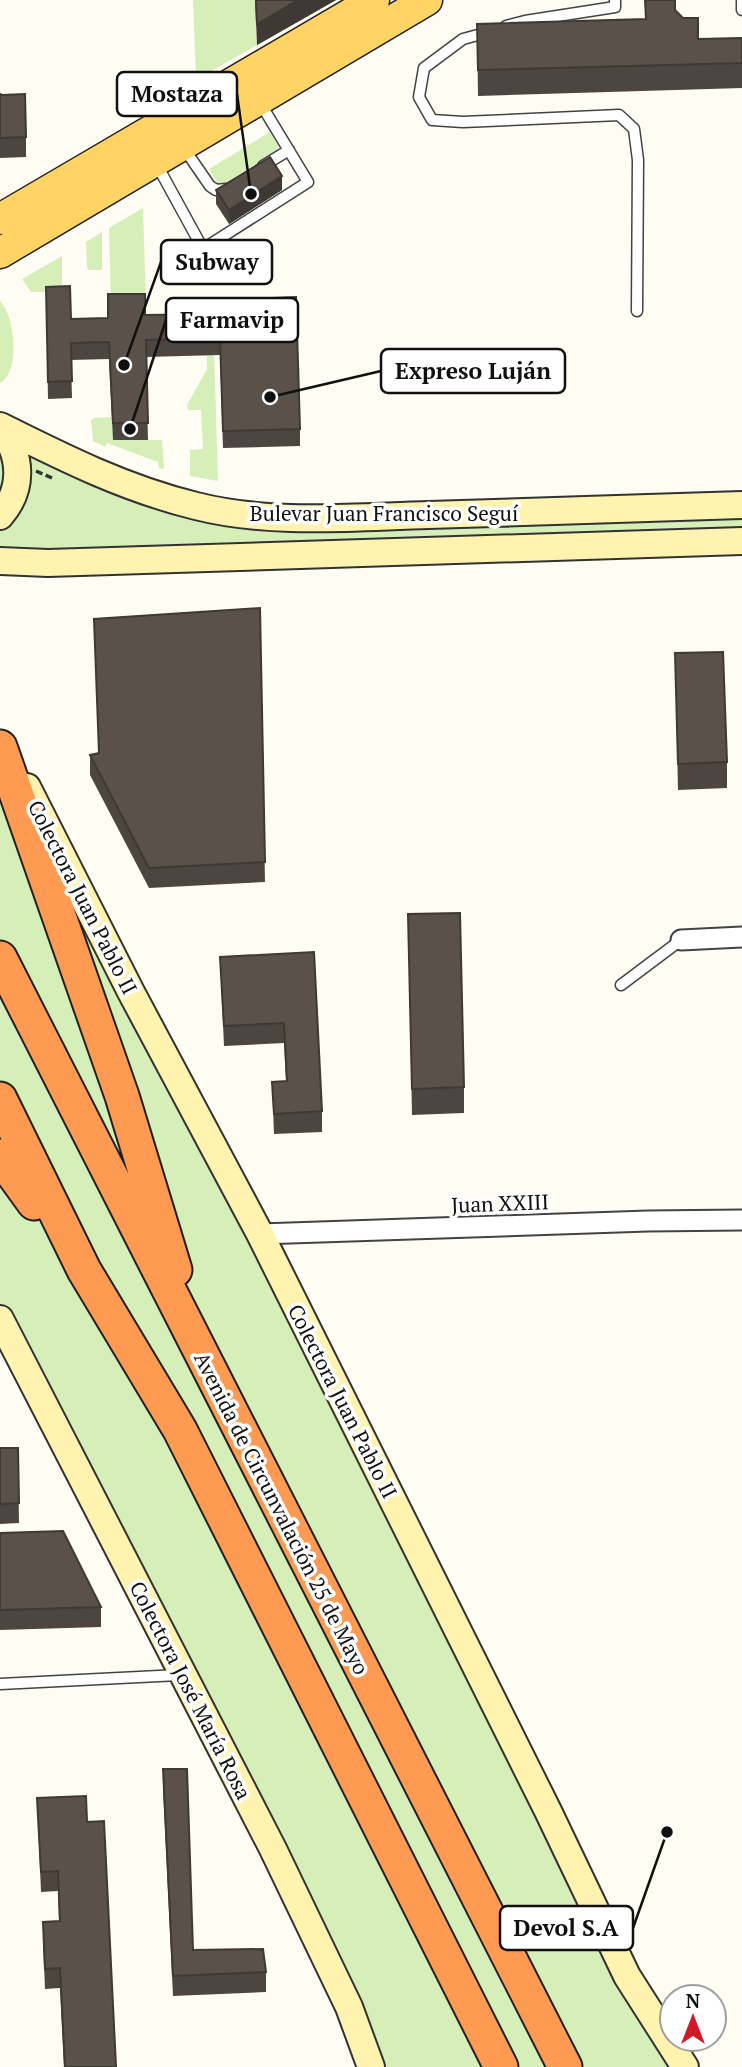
<svg xmlns="http://www.w3.org/2000/svg" width="742" height="2067" font-family="'PT Serif',serif">
<style>
.green{fill:#d6efb8}
.lines{fill:none;stroke-linecap:round;stroke-linejoin:round}
.lane-casing{stroke:#434343;stroke-width:13}
.street-casing{stroke:#434343;stroke-width:23}
.secondary-casing{stroke:#323232;stroke-width:30}
.primary-casing{stroke:#212121;stroke-width:33}
.highway-casing{stroke:#212121;stroke-width:37}
.path{stroke:#323232;stroke-width:3.5;stroke-dasharray:7 3.5;stroke-linecap:butt}
.lane{stroke:#fff;stroke-width:10}
.street{stroke:#fff;stroke-width:19}
.secondary{stroke:#fff3af;stroke-width:26}
.primary{stroke:#ffd364;stroke-width:30}
.highway{stroke:#ff9a52;stroke-width:33}
.wall{fill:#4d4640}
.shaded-wall{fill:#3f3934}
.building{fill:#5a514b;stroke:#3f3934;stroke-width:2}
.labels{text-anchor:middle;dominant-baseline:central;stroke-width:7;stroke-linejoin:round;paint-order:stroke}
.street-label{font-size:21px;fill:#101010;stroke:#fff}
.leader{fill:none;stroke:#101010;stroke-width:2.5}
.callout-dot{fill:#101010;stroke:#fff;stroke-width:2.5}
.callout{fill:#fff;stroke:#101010;stroke-width:2.5}
.callout-label{font-size:23px;text-anchor:middle;font-weight:bold;fill:#101010}
</style>
<rect width="100%" height="100%" fill="#fffcf4"/>
<!-- green -->
<path class="green" d="M193 0H255L257 45 196 80Z
M270 132 278 146 277 151 223 184H218L209 169Z
M143 208 146 302 111 303 109 228Z
M102 232V270H89L87 268 86 242Z
M62 256V289L60 292H31L22 279Z
M0 301C15 316 21 372 0 383Z
M206 313H213L218 481 190 476V450L203 449 201 410H188L187 405 207 369Z
M112 417 114 440H162L164 469 159 468 158 462 107 443 105 447 93 441 91 420 94 418Z
M0 426 198 507 742 505V541L0 561Z
M0 735 685 2067H371L0 1319Z"/>
<g class="lines">
<!-- lane casing -->
<g class="lane-casing">
<path id="lane" d="M742 0V10
M506 26 525 21 615 7V0
M489 32 463 39 424 68 419 97 432 120 463 122 619 115 634 129 638 160 637 311
M183 147 210 186 216 190 226 189
M157 165 203 249 308 182 259 101
M263 166 289 150
M621 985 681 940
M0 1684 179 1675"/>
</g>
<!-- street casing -->
<g class="street-casing">
<path id="street" d="M681 940 742 937
M260 1234 648 1221 742 1220"/>
</g>
<!-- secondary casing -->
<g class="secondary-casing">
<path id="secondary" d="M0 426C64 458 126 489 196 506 271 525 352 517 429 515 533 512 638 508 742 505
M0 427C22 455 24 489 0 516
M0 561 48 563 742 541
M27 787 131 992 260 1234 548 1811 627 1976 685 2067
M0 1319 273 1849 349 2007 371 2067"/>
</g>
<!-- primary casing -->
<g class="primary-casing">
<path id="primary" d="M0 219 374 0
M0 253 427 0"/>
</g>
<!-- highway casing -->
<g class="highway-casing">
<path id="highway" d="M0 747 122 1096 175 1270
M0 958 565 2067
M0 1099 84 1270 180 1430 501 2067
M0 1156 34 1203"/>
</g>
<!-- path -->
<path class="path" d="M36 471 52 478"/>
<!-- lane -->
<use href="#lane" class="lane"/>
<!-- street -->
<use href="#street" class="street"/>
<!-- secondary -->
<use href="#secondary" class="secondary"/>
<!-- primary -->
<use href="#primary" class="primary"/>
<!-- highway -->
<use href="#highway" class="highway"/>
</g>
<!-- wall -->
<path class="wall" d="M255 0H336L257 45Z
M645 0H675V10L698 39 742 38V88L478 96 477 24 645 19Z
M0 94 26 137V157L0 158Z
M216 190H282L229 224 216 204Z
M46 287 71 319 108 318 145 315 219 314 300 429V446L223 448 220 355 146 357 148 440H113L109 359 71 360 72 398 48 399Z
M260 608 265 882 149 888 90 775V755L99 753 94 619Z
M675 653 727 762V788L678 790Z
M408 914 464 1087V1113L412 1115Z
M314 952 322 1111V1132L274 1134 272 1082 286 1081 284 1043 224 1046 220 957Z
M0 1448H18L19 1523 0 1524Z
M0 1533 101 1607V1627L0 1630Z
M163 1769 193 1950 266 1972V1992L173 1996 163 1789Z
M37 1798 87 1822 116 2067H64L60 1988 45 1989 43 1942V1922L59 1921 58 1891 41 1892Z"/>
<!-- shaded-wall -->
<path class="shaded-wall" d="M298 0H336L257 45V24Z
M282 176V190L229 224V210Z"/>
<!-- building -->
<path class="building" d="M256 0H298L257 24Z
M645 0H675V10L683 18H698V39L742 38V63L478 70 477 24 646 19Z
M0 94 2 95 25 94 26 137 0 138Z
M270 157 282 176 229 210 216 190Z
M70 286 71 319 108 318V294H145V315L220 314 219 300 296 297 300 429 223 431 220 338 146 340 148 423H113L109 342 71 343 72 381 48 382 46 287Z
M260 608 265 862 149 868 90 755 99 753 94 619Z
M723 652 727 762 678 764 675 653Z
M460 913 464 1087 412 1089 408 914Z
M314 952 322 1111 274 1114 272 1082 287 1081 284 1023 224 1026 220 957Z
M0 1448H18L19 1503 0 1504Z
M63 1531 101 1607 0 1610V1533Z
M163 1769H187L193 1950 263 1949 266 1972 173 1976Z
M86 1796 87 1822 104 1821 116 2067H65L60 1968 45 1969 43 1922 60 1921 58 1871 41 1872 37 1798Z"/>
<g class="labels">
<!-- street labels -->
<g class="street-label">
<text x="384" y="513">Bulevar Juan Francisco Seguí</text>
<text transform="translate(83 897) rotate(63)">Colectora Juan Pablo II</text>
<text transform="translate(500 1203) rotate(-2)">Juan XXIII</text>
<text transform="translate(343 1401) rotate(63)">Colectora Juan Pablo II</text>
<text transform="translate(282 1513) rotate(63)">Avenida de Circunvalación 25 de Mayo</text>
<text transform="translate(191 1690) rotate(63)">Colectora José María Rosa</text>
</g>
</g>
<!-- callouts -->
<path class="leader" d="M251 194L237 94M124 365L161 262M130 429L166 320M270 397L381 371M667 1832L633 1928"/>
<g class="callout-dot">
<circle cx="251" cy="194" r="7"/>
<circle cx="124" cy="365" r="7"/>
<circle cx="130" cy="429" r="7"/>
<circle cx="270" cy="397" r="7"/>
<circle cx="667" cy="1832" r="7"/>
</g>
<g class="callout">
<rect x="117" y="72" width="120" height="44" rx="7"/>
<rect x="161" y="240" width="111" height="44" rx="7"/>
<rect x="166" y="298" width="132" height="44" rx="7"/>
<rect x="381" y="349" width="184" height="44" rx="7"/>
<rect x="500" y="1906" width="133" height="44" rx="7"/>
</g>
<g class="callout-label">
<text x="177" y="102">Mostaza</text>
<text x="217" y="270">Subway</text>
<text x="232" y="328">Farmavip</text>
<text x="473" y="379">Expreso Luján</text>
<text x="566" y="1936">Devol S.A</text>
</g>
<!-- north arrow -->
<g transform="translate(693 2018)"><circle r="33" fill="#ffffff" stroke="#9f9f9f" stroke-width="2"/>
<path d="M0-5L12 26L0 18L-12 26Z" fill="#d11827"/>
<text y="-10" font-size="19" font-weight="bold" text-anchor="middle" fill="#101010">N</text>
</g>
</svg>
